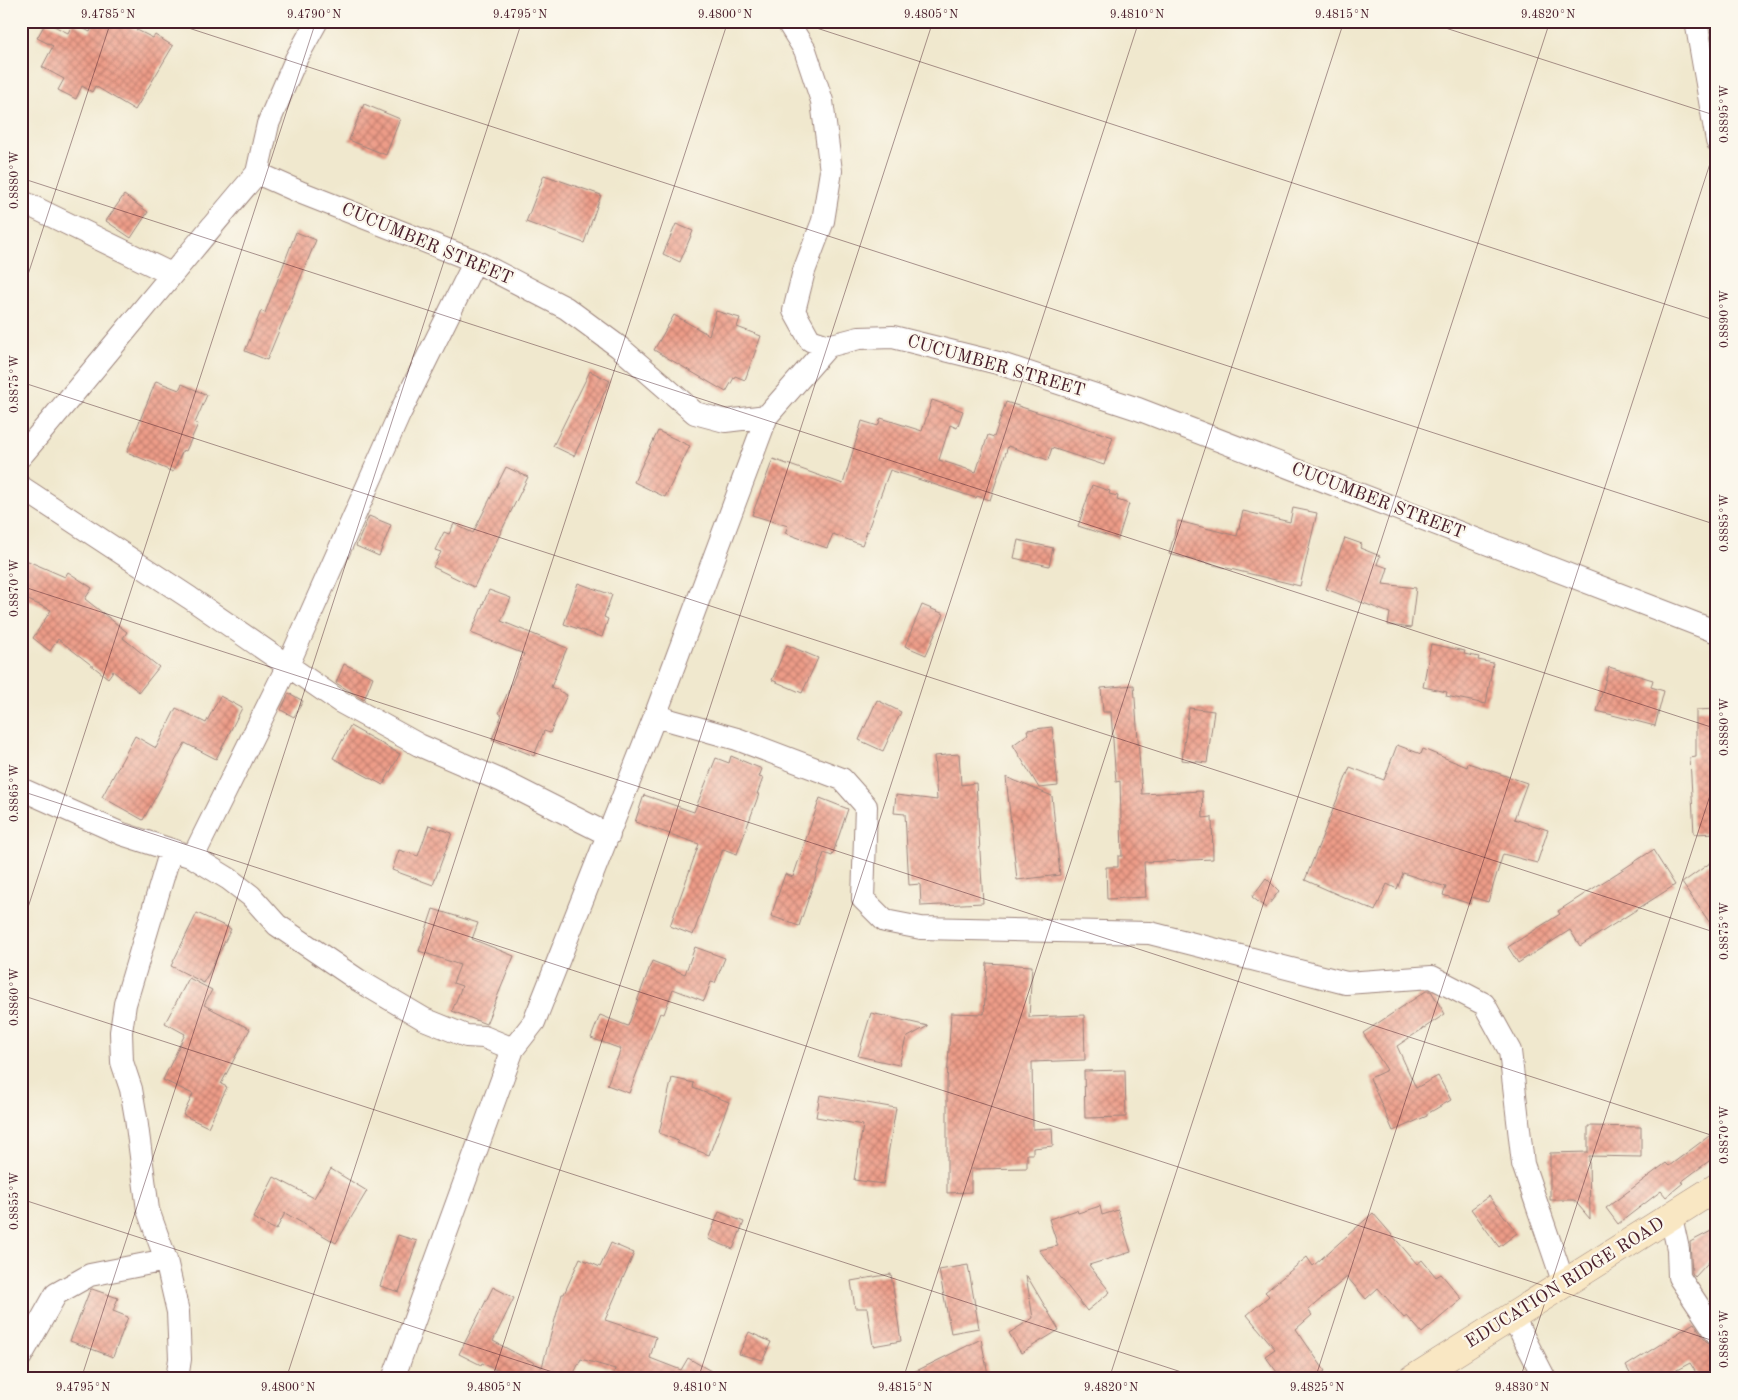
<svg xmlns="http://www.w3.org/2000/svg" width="1738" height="1400" font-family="'Old Standard TT',serif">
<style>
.building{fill:url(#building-cross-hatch)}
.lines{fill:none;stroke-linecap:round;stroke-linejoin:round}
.minor-casing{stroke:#9d847c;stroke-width:24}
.secondary-casing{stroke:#9d847c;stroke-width:29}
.minor{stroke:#fff;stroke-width:22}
.secondary{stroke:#f9e7c3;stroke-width:28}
.ticks{fill:none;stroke:#4a1f2b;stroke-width:1;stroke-opacity:0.45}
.labels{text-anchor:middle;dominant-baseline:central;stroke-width:4.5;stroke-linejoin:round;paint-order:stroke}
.street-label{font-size:18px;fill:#4a1f2b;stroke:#fbf7ec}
.neatline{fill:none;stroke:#4a1f2b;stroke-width:2}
.ticks-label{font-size:12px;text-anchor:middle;fill:#4a1f2b}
</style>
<defs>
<pattern id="building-cross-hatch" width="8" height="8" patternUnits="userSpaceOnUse" patternTransform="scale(1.25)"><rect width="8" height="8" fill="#ed9c88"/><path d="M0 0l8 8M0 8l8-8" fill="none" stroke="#c27f6f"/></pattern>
</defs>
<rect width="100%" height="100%" fill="#fbf7ec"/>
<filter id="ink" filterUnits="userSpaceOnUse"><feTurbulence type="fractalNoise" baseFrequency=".02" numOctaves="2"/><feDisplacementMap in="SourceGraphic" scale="10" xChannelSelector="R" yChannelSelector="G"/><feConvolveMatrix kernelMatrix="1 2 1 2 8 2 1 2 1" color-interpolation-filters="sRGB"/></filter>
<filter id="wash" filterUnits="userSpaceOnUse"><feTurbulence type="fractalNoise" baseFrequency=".0096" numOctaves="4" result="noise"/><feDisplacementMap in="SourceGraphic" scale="20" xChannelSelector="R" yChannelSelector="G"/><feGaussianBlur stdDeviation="1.12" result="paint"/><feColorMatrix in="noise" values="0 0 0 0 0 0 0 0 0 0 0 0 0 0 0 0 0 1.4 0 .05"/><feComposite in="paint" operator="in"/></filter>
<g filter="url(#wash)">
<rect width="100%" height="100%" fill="#f0e8ce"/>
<g id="blocks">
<!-- building -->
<path class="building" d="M95 21H119L153 38 155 35 173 46 135 110 95 86 92 92 82 86 76 99 58 90 64 79 42 67 53 46 37 38 46 22 68 33 73 23 90 32Z
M364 104 400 119 386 155 349 140Z
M544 175 601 195 584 243 526 222Z
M124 195 148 212 131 238 106 221Z
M676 224 693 231 680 262 663 254Z
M296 232 316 240 267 360 245 351 261 311 265 313Z
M716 311 740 318 737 327 761 336 745 380 735 376 726 392 654 350 674 315 709 335Z
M590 371 610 381 574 456 553 446Z
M156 381 179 390 182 384 207 395 195 423 198 424 186 451 183 450 173 472 127 452Z
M932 400 963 411 957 428 950 425 939 460 976 472 988 435 994 437 1006 402 1113 437 1104 465 1052 448 1048 460 1008 446 990 500 977 496 976 498 890 470 862 545 833 534 827 548 785 533 788 526 752 515 773 459 843 484 862 421 878 426 881 418 922 431Z
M658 431 690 446 665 497 634 482Z
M506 467 528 477 474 587 433 567 441 552 435 550 444 532 449 534 454 524 473 533Z
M1092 485 1110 491 1109 494 1118 496 1117 500 1129 504 1118 539 1078 526Z
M1293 508 1317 513 1300 586 1169 554 1178 521 1237 536 1243 511 1290 522Z
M369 516 391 525 379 556 356 546Z
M1345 538 1362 544 1360 548 1380 556 1377 564 1388 568 1383 584 1416 588 1411 628 1388 625 1390 613 1326 589Z
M1018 540 1053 548 1049 566 1014 558Z
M21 558 65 577 68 572 92 588 85 599 127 632 123 638 159 667 139 692 113 671 108 678 58 639 50 651 33 638 51 610 21 597Z
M578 583 612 595 604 617 608 619 602 637 564 624Z
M489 590 511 598 501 621 567 648 551 687 567 695 550 733 544 731 534 756 492 739 502 715 499 713 524 654 471 633Z
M922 605 944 614 926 655 905 646Z
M1431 644 1465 651 1464 654 1479 657 1478 660 1493 663 1486 704 1446 696 1447 692 1423 687Z
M787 645 818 658 802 693 772 680Z
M344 664 373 677 364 700 336 683Z
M1609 667 1653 680 1651 687 1664 691 1655 726 1597 711Z
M1134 685 1142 794 1202 791 1203 818 1212 817 1213 859 1144 862 1146 897 1107 899 1106 867H1118V856H1122L1120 781 1116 782 1111 712H1103L1101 688Z
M289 693 303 701 294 717 281 710Z
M220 696 242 708 216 759 185 743 143 820 102 797 135 736 156 748 176 708 206 723Z
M877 700 901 712 883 751 859 740Z
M1189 708 1214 711 1207 763 1182 760Z
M1717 709V833L1694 834 1690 758 1696 757V710Z
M350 726 400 754 383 785 333 758Z
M1052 727 1058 786 1039 788 1013 745 1028 734 1027 730Z
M1397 745 1421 754 1423 749 1467 767 1468 763 1527 783 1514 819 1548 830 1537 863 1503 854 1488 902 1472 897 1470 904 1443 895 1446 887 1403 873 1397 889 1387 884 1375 911 1305 880 1350 767 1384 780Z
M959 754 961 785 976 783 983 903 921 906 920 884 909 885 905 814 894 813 896 795 937 800 934 756Z
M731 756 762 769 759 777 763 778 757 794H759L737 854 723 849 693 935 670 926 699 844 635 822 644 795 694 812 716 758 729 763Z
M1006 777 1052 796 1060 875 1017 880Z
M820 798 848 809 832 856 824 853 799 926 771 916 785 874 793 877Z
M429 825 452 833 433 885 392 870 399 850 418 856Z
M1653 850 1675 885 1580 946 1570 930 1518 963 1508 947 1560 914 1558 911Z
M1717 858V933L1682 883Z
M1266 878 1279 891 1266 908 1252 897Z
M433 909 478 923 472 939 514 956 486 1024 452 1011 462 986 453 983 460 965 419 951Z
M197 913 231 929 204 983 171 966Z
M695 947 725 958 715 983 711 982 704 1001 673 989 664 1014 660 1013 629 1093 607 1085 621 1049 591 1038 600 1015 628 1026 652 961 685 974Z
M987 963 1032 966 1029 1017 1084 1015 1085 1060 1032 1062 1033 1129 1052 1128 1053 1146 1033 1148V1154H1027V1168L971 1169V1192L947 1193V1082L951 1013 984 1014Z
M189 978 212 990 204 1005 250 1029 221 1084 227 1087 208 1127 183 1115 193 1094 163 1080 185 1034 165 1023Z
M1426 991H1431L1445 1014 1397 1046 1416 1088 1438 1076 1451 1100 1427 1114V1116L1393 1131 1370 1078 1387 1070 1363 1033Z
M871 1013 928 1026 906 1038 899 1065 858 1056Z
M1125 1070 1126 1117 1085 1118 1084 1071Z
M672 1078 694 1083 693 1088 729 1102 709 1155 677 1143 678 1141 659 1133Z
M820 1095 896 1108 883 1184 854 1180 863 1125 816 1117Z
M1588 1126 1641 1127V1157L1589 1156 1590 1219 1574 1200H1550V1153L1588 1152Z
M1717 1130V1155L1681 1182 1683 1183 1666 1197 1661 1191 1618 1224 1606 1208 1666 1163 1669 1166Z
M331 1169 367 1191 336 1243 285 1213 276 1230 253 1218 274 1177 314 1198Z
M1489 1196 1517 1233 1499 1247 1471 1209Z
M1100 1206 1102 1215 1118 1210 1131 1252 1089 1265 1110 1292 1087 1311 1039 1250 1058 1246 1049 1219 1077 1210 1078 1213Z
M719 1212 744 1222 733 1249 708 1239Z
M1373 1213 1417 1264 1422 1260 1436 1277 1441 1274 1462 1299 1422 1333 1407 1316 1404 1318 1378 1288 1366 1299 1347 1277 1308 1310 1312 1315 1296 1329 1325 1371 1315 1379H1282L1265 1356 1275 1349 1247 1315 1269 1296 1265 1292 1307 1257 1313 1266Z
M1717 1228V1253L1695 1277 1692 1273 1690 1242Z
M398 1235 417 1241 399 1292 380 1286Z
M611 1243 634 1253 605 1320 656 1337 650 1358 681 1370 688 1358 725 1379H612L615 1369 581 1359 571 1379H514L482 1363 481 1365 459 1354 493 1287 514 1298 493 1341 542 1367 562 1294H564L580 1258 600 1267Z
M968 1265 979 1328 951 1333 939 1270Z
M891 1274 901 1341 873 1346 867 1308H855L851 1281Z
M1026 1276H1027L1059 1330 1021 1353 1009 1333 1033 1318Z
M92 1289 118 1298 113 1311 128 1317 113 1357 70 1341 90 1290Z
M1694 1323 1706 1341 1713 1346 1717 1352V1379H1700L1690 1363 1660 1379H1633L1626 1366Z
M749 1332 771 1342 763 1360 739 1354Z
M981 1339 989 1379H900L961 1349Z"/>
</g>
</g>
<g filter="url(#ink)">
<use href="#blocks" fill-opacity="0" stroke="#9d847c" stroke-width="1"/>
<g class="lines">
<!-- minor casing -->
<g class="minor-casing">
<path id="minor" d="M317 21 296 59 268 124 257 173 302 193 475 261 566 308 619 347 695 413 725 421 767 416 828 346 859 338 893 337 998 363 1138 409 1717 632
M787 21 805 50 822 101 831 171 823 221 804 271 794 311 810 340 828 346
M1696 21 1717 141
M21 201 171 274
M21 456C101 362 177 267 257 173
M21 487 190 598 339 701 419 745 502 781 609 835
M655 716 737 739 842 779 866 806 863 899 885 921 921 928 1150 933 1346 983 1432 977 1484 1004 1510 1051 1523 1164 1564 1284
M21 789 122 834 193 857 229 879 251 896 277 925 358 980 424 1019 466 1036 484 1037 513 1049
M171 850 125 1004 121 1032 122 1062 131 1089 136 1118 148 1210 166 1260 178 1312 180 1359 177 1379
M193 857 288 665 399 415 475 261
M1671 1217 1678 1249 1679 1277 1717 1334
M1512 1315 1545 1379
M21 1356 56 1294 90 1275 166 1260
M393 1379 513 1049 534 1022 655 716 767 416"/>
</g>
<!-- secondary casing -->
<g class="secondary-casing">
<path id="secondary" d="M1413 1379 1717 1187"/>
</g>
<!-- minor -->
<use href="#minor" class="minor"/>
<!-- secondary -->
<use href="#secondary" class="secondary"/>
</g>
</g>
<!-- ticks -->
<path class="ticks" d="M167 21 1717 525M795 21 1717 321M1424 21 1717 116M21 178 1717 729M21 296 111 21M21 382 1717 933M21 586 1717 1137M21 791 1717 1342M21 929 316 21M21 995 1203 1379M21 1199 574 1379M81 1379 522 21M286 1379 728 21M492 1379 933 21M698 1379 1139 21M903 1379 1344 21M1109 1379 1550 21M1315 1379 1717 142M1520 1379 1717 774"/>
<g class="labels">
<!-- street labels -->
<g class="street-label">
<text transform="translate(427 244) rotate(23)">CUCUMBER STREET</text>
<text transform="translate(996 366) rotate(16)">CUCUMBER STREET</text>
<text transform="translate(1378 501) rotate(21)">CUCUMBER STREET</text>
<text transform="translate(1565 1283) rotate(-32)">EDUCATION RIDGE ROAD</text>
</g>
</g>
<!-- margin -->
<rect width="1738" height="1400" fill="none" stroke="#fbf7ec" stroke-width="55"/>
<rect x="28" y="28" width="1682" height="1344" class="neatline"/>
<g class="ticks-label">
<text x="108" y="18">9.4785°N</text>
<text x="314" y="18">9.4790°N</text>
<text x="520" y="18">9.4795°N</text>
<text x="725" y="18">9.4800°N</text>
<text x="931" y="18">9.4805°N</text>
<text x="1137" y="18">9.4810°N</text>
<text x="1342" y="18">9.4815°N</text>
<text x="1548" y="18">9.4820°N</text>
<text transform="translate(1724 114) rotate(-90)" y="4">0.8895°W</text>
<text transform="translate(14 180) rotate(-90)" y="4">0.8880°W</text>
<text transform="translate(1724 319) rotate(-90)" y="4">0.8890°W</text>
<text transform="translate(14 384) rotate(-90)" y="4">0.8875°W</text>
<text transform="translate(1724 523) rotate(-90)" y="4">0.8885°W</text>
<text transform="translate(14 588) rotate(-90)" y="4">0.8870°W</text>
<text transform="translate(1724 727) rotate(-90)" y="4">0.8880°W</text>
<text transform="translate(14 793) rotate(-90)" y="4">0.8865°W</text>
<text transform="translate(1724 931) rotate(-90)" y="4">0.8875°W</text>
<text transform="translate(14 997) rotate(-90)" y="4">0.8860°W</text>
<text transform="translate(1724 1135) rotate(-90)" y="4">0.8870°W</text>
<text transform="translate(14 1201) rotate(-90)" y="4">0.8855°W</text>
<text transform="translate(1724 1339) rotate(-90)" y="4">0.8865°W</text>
<text x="83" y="1391">9.4795°N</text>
<text x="288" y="1391">9.4800°N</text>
<text x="494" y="1391">9.4805°N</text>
<text x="700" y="1391">9.4810°N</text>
<text x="905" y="1391">9.4815°N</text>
<text x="1111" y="1391">9.4820°N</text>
<text x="1317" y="1391">9.4825°N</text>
<text x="1522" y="1391">9.4830°N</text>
</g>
</svg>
